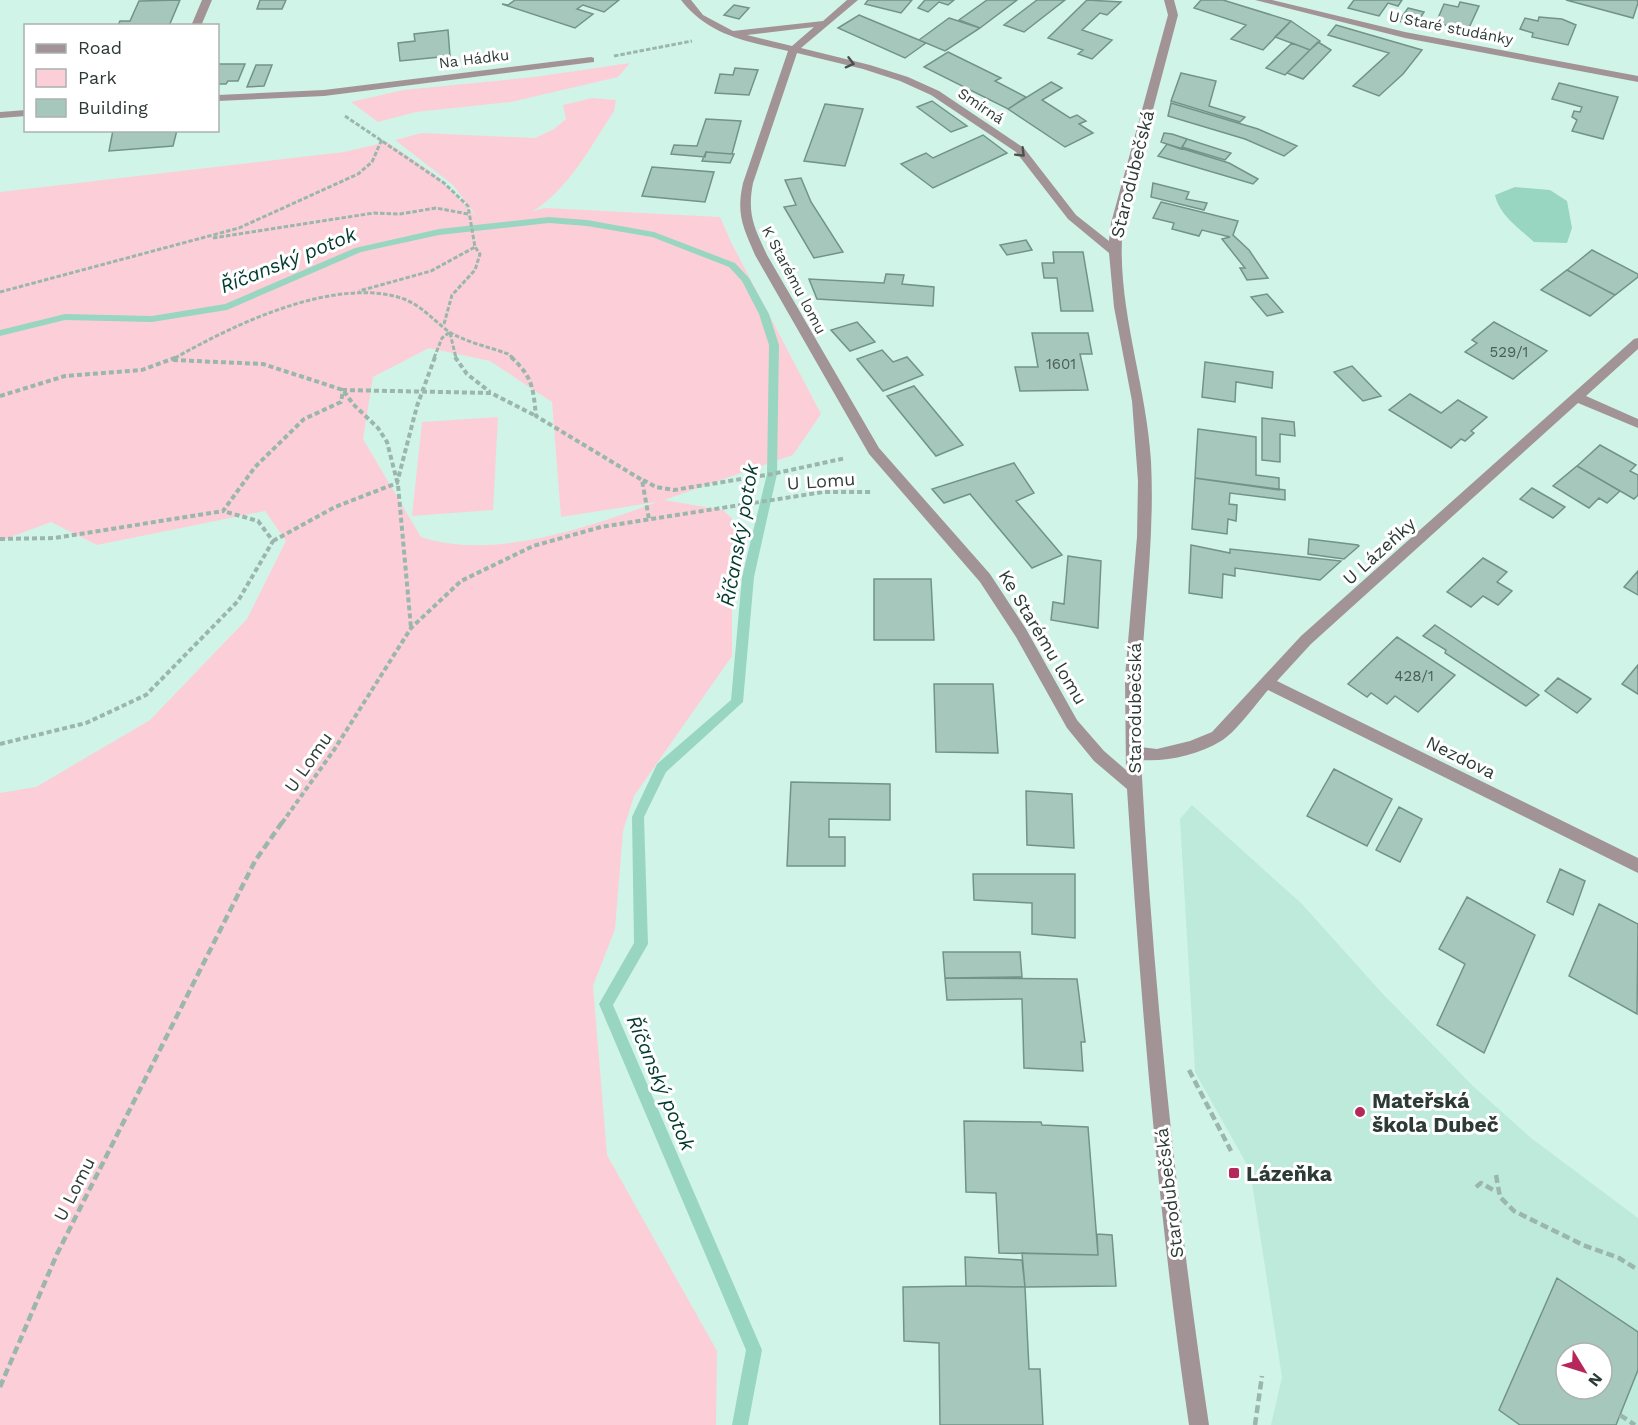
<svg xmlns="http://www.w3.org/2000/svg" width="1638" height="1425" font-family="'Work Sans',sans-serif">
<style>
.built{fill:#beeadb;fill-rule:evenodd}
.green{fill:#fccfd8;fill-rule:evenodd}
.water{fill:#99d6c2}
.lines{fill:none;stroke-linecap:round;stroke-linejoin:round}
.stream{fill:#99d6c2;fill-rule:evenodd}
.building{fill:#a6c8bc;stroke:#729388;stroke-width:1.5;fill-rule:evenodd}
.path-far2{stroke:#9ab6ad;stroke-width:3;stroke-dasharray:4.5 2;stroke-linecap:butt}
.path-far1{stroke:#9ab6ad;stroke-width:4;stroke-dasharray:5 3;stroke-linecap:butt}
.path{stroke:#9ab6ad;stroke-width:4.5;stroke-dasharray:8 4;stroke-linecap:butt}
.minor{fill:#a29496;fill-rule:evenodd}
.oneway{stroke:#4a514e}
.poi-dot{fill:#b6285b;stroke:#fff;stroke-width:2}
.labels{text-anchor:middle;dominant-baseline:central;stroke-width:6;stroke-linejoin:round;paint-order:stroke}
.far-street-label{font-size:15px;fill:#2d3b36;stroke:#fff}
.number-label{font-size:15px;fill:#4b5e58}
.street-label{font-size:18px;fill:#2d3b36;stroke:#fff}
.water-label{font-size:20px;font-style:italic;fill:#013a2d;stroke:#fff}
.near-poi-label{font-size:21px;font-weight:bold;fill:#2d3b36;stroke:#fff;text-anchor:start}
</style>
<rect width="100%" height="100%" fill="#d1f4e8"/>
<!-- built -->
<path class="built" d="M1192 805 1302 904 1381 992 1473 1086 1531 1138 1638 1218V1425H1271L1282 1377 1250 1170 1195 1072 1180 819ZM1566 1353H1602V1389H1566Z"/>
<!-- green -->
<path class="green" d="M630 63 618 77 511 102 416 112 378 122 351 102 403 90 534 77Z
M592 98 616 100 614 111C591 146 569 189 533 211L545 208 720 217 731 242 821 414 793 455 664 500 723 510 740 526 729 556 732 591V656L634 796 623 831 615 929 593 986 607 1155 717 1351 716 1425H0V793L36 787 150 720 247 619 286 541 265 511 97 545 51 522 0 541V192L344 152 387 142 433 173 477 217 453 185 395 140 422 133 535 138 554 129 566 119 563 105ZM429 348 490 361 552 402 561 517 657 502C589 527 492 561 421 537L363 439 373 377Z
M498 417 493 510 412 516 422 422Z"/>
<!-- water -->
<path class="water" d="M1515 187 1550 190 1567 201 1572 228 1567 243 1534 242C1520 229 1499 215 1495 195Z"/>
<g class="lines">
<!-- stream -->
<path class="stream" d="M549 217 587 220 654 232 735 263 749 278 769 314 779 345 777 474 754 577 743 702 666 772 644 817 648 944 613 1005 762 1350 748 1425H732L746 1350 599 1004 634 943 632 817 657 764 731 700 742 577 767 474 769 345 759 314 742 281 729 267 652 237 587 226 549 223 439 235 361 252 227 310 152 322 65 320 0 336V330L65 314 152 316 225 304 355 248 439 229Z"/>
</g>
<!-- building -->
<path class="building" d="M180 0 169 26H118L120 21H130L139 1Z
M260 0H286L282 9H257Z
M515 0H619L604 12 583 5 577 9 593 14 575 28 502 4 508 5Z
M868 0H912L901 13 865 4Z
M925 0H954L948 5 939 2 928 12 918 8Z
M987 0H1017L980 28 959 20Z
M1037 0H1065L1024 32 1004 25Z
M1087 0 1121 2 1107 15 1100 13 1082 30 1112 40 1092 59 1078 54 1083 50 1048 38Z
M1201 0H1223L1291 21 1263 50 1231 39 1246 25 1194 8Z
M1354 0H1402L1398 6 1388 3 1379 16 1348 8Z
M1566 0H1637L1638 3 1633 18Z
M1460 2 1479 6 1468 30 1436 23 1444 4 1458 7Z
M734 5 749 8 739 19 724 15Z
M1408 8 1424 12 1415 26 1399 21Z
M859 15 919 40 926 43 905 58 838 28Z
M1539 17 1562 19 1576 25 1568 45 1532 37 1533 33 1520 29 1525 18 1538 21Z
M949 18 980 28 945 51 919 40Z
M1291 21 1320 41 1310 50 1275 37Z
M1336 25 1422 50 1403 74 1379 96 1353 86 1389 53 1328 35Z
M448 30 450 56 400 61 398 43 415 41 414 34Z
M1318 42 1331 50 1303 79 1287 73Z
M1292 43 1310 50 1285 75 1266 68Z
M948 52 1001 78 995 81 1026 97 1008 109 924 67Z
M218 64H245L238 81H228L226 84H218Z
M256 65H272L264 86 247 87Z
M735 68 758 70 749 95 715 93 720 74 733 75Z
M1181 73 1216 81 1209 106 1245 117 1240 122 1171 101Z
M1051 82 1062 88 1042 100 1070 118 1077 115 1086 121 1079 124 1093 133 1065 147 1008 109Z
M1559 83 1618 97 1603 139 1572 131 1577 120 1572 117 1574 111 1580 112 1582 107 1552 99Z
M932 101 967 126 951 132 917 107Z
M1171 103 1258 129 1297 146 1284 156 1245 139 1168 116Z
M825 104 863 109 845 166 804 161Z
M706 119 741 121 732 154 706 152 705 157 671 154 674 145 697 146Z
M113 130H177L173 146 109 151Z
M1164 133 1172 134 1187 139 1181 149 1161 142Z
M983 135 1007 153 933 188 901 164 926 153 933 158Z
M1187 139 1231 153 1225 160 1182 147Z
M1167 144 1229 163 1258 179 1253 184 1158 156Z
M706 152 732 154H734L730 163 702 161Z
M652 167 714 172 705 202 642 196Z
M801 178 811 202 843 252 814 258 784 207 796 205 785 180Z
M1153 183 1189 192 1186 199 1207 203 1204 210 1151 197Z
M1161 202 1238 221 1233 235 1249 250 1268 278 1247 280 1240 268H1245L1222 239 1230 237 1202 230 1199 236 1172 229 1174 223 1153 218Z
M1026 240 1032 250 1007 255 1000 245Z
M1592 250 1638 274V277L1615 295 1567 270Z
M1053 252H1083L1093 311H1061L1057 278H1044L1042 263H1054Z
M1567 270 1615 295 1590 316 1541 290Z
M886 274 904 275 902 284 934 287 933 306 817 299 809 279 884 283Z
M1267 294 1283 312 1267 316 1251 297Z
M857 322 875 342 850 351 831 330Z
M1494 322 1547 351 1513 379 1465 352 1477 343 1472 340Z
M1032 333H1088L1092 354H1080L1088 390 1020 391 1015 367H1038Z
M882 350 893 362 907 357 923 375 883 391 857 359Z
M1205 362 1273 372 1272 388 1236 382 1235 402 1202 397Z
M1352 366 1381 396 1363 401 1334 372Z
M914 386 963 445 936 456 887 396Z
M1410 394 1441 413 1458 400 1487 417 1471 431 1474 433 1465 441 1461 439 1451 448 1389 410Z
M1262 418 1294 422 1295 436 1280 434V462L1262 460Z
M1198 429 1256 437V475L1279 478V490L1195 478Z
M1600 445 1636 465 1630 471 1638 475V495L1634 499 1577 466Z
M1014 463 1034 493 1016 501 1062 555 1032 568 970 494 944 503 932 489Z
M1577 466 1620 491 1607 503 1599 498 1589 508 1553 486Z
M1195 478 1285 490V500L1230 493 1229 504 1237 505 1236 521 1228 519 1227 534 1192 529Z
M1532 488 1565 507 1553 518 1520 499Z
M1309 539 1358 545 1359 546 1344 559 1308 554Z
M1191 545 1230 553V549L1341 561 1320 580 1235 568V576L1223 574 1222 598 1189 593Z
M1068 556 1101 561 1098 628 1051 620 1053 602 1064 604Z
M1483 558 1507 572 1497 582 1512 591 1498 605 1483 596 1471 607 1447 592Z
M1638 571V595L1624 587Z
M874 579H931L934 640H874Z
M1435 625 1539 695 1526 706 1445 653 1446 650 1423 636Z
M1397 637 1455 675 1418 712 1395 696 1387 704 1371 693 1367 697 1348 684Z
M1638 665V694L1622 684Z
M1558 678 1591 699 1577 713 1545 691Z
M934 684H993L998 753 936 752Z
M1334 769 1392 799 1367 846 1307 816Z
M791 782 890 784V820L829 819V837H845V866H787Z
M1026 791 1072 794 1074 848 1027 845Z
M1399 807 1422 819 1400 862 1376 850Z
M1560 869 1585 881 1573 915 1547 902Z
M973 874H1075V938L1032 934V903L974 900Z
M1467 897 1535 935 1484 1053 1437 1025 1465 964 1439 949Z
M1599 904 1638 924 1637 1014 1569 976Z
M943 952H1020L1022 977 945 978Z
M945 978 1077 979 1085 1042H1081L1083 1071 1024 1068 1022 999 947 1000Z
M964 1121 1041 1122 1042 1125 1088 1127 1098 1255 999 1253 996 1193 966 1192Z
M1097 1234 1112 1235 1116 1286 1025 1287 1022 1253 1098 1255Z
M965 1257 1022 1260 1025 1287 966 1286Z
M1557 1278 1638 1332V1370L1616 1425H1520L1499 1410ZM1566 1353H1602V1389H1566Z
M966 1286 1025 1287 1029 1369H1040L1043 1425H940L939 1343 904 1341 903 1287Z"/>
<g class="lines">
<!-- path-far2 -->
<path class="path-far2" d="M614 56 692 41
M345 116 444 183 468 206 475 247 431 271 359 291
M213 238 374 213 400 214 436 208 468 214
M0 292 239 228 358 174 372 162 382 139
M444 324 452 295 475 270 480 254 475 247
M450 333 456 358
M175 358C233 325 336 275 404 299 422 306 433 320 448 331 464 342 490 347 508 354L513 358
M434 358 442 338 450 332"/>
<!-- path-far1 -->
<path class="path-far1" d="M455 357 467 374 490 392
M511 357C533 377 533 388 536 416L642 480 649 519
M173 360 263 364 343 390 353 404 378 428 387 442 398 485 411 628
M0 396 65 376 142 370 177 357
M643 480 656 487 674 490 772 474 846 458
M0 539 55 538 223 511 255 467 304 419 341 402 343 390 491 393 536 416
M273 541 335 507 397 483 417 406 435 357
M0 744 86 723 146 695 238 601 273 541 258 521 223 511
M282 823 334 750 411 628 461 581 533 546 601 527 823 492H872"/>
<!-- path -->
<path class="path" d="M1189 1070 1231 1151
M1496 1175 1500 1197 1514 1211 1583 1245 1619 1258 1638 1270
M1476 1187 1481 1183 1495 1191
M0 1387 57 1254 255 861 283 821
M1620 1415 1635 1425
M1255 1425 1262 1376"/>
<!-- minor -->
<path class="minor" d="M202 0H212L201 26H191Z
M681 0H691L703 15 733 31 823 21 847 0H858L801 48 870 65 908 77 939 91 1024 148 1076 215 1109 241 1111 223 1168 15 1164 0H1174L1178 15 1123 223C1115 304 1146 380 1151 461 1156 557 1137 652 1140 747L1157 749 1190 741 1212 732 1301 636 1634 339 1638 338V349L1586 396 1638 419V428L1578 403 1311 644 1277 681 1638 858V873L1268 690C1256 704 1235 733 1221 741 1198 755 1167 762 1141 760 1153 982 1176 1205 1209 1425H1189C1158 1214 1141 1002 1127 789L1094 761 1067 728 1016 637 980 582 869 454 755 255C743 227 736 214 743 183L788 51C746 41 709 36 681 0ZM814 27 792 46 747 35ZM797 53 863 69 900 81 931 95 1016 152 1068 219 1109 253 1114 307 1132 401 1138 481 1137 537 1125 677 1126 770 1104 751 1077 720 1026 629 990 574 879 448 767 255C754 227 747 214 753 183Z
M1255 0H1272L1405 32 1638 76V82L1405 38Z
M591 57 594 58V62L324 96 218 101V95L324 90Z
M26 110V116L0 118V112Z"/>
</g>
<!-- one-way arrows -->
<defs><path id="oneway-chevron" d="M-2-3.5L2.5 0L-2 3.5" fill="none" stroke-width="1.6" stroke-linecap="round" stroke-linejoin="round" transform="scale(1.5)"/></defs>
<g class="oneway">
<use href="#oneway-chevron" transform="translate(850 63) rotate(15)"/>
<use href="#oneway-chevron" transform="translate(1021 153) rotate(45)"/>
</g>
<!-- markers -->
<g class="poi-dot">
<circle cx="1360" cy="1112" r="6"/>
<rect x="1228" y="1167" width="12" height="12" rx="3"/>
</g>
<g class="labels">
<!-- far-street labels -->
<g class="far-street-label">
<text transform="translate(1451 28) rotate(11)">U Staré studánky</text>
<text transform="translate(474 59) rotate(-7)">Na Hádku</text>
<text transform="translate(981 106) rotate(34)">Smírná</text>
<text transform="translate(794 280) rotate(62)">K Starému lomu</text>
</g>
<!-- number labels -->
<g class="number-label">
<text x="1509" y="352">529/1</text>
<text x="1061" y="364">1601</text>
<text x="1414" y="676">428/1</text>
</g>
<!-- street labels -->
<g class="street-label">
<text transform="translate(1132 174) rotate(-76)">Starodubečská</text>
<text transform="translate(821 481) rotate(-4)">U Lomu</text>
<text transform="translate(1379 551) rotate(-42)">U Lázeňky</text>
<text transform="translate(1043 637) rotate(59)">Ke Starému lomu</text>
<text transform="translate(1134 708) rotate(-90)">Starodubečská</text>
<text transform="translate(1461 757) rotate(26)">Nezdova</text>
<text transform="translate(308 762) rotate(-55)">U Lomu</text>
<text transform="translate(74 1189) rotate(-63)">U Lomu</text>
<text transform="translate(1169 1193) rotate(-97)">Starodubečská</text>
</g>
<!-- water labels -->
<g class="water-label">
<text transform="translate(288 260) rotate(-22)">Říčanský potok</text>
<text transform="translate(739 535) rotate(-80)">Říčanský potok</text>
<text transform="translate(661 1083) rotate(67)">Říčanský potok</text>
</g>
<!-- near-poi labels -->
<g class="near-poi-label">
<text x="1372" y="1100">Mateřská<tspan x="1372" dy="24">škola Dubeč</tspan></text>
<text x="1246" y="1173">Lázeňka</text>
</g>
</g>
<!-- legend -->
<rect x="24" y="24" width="195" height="108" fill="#ffffff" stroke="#abb1af" stroke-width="1.5"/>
<rect x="36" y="44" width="30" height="9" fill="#a29496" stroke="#abb1af" stroke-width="1.5"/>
<text x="78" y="54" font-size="18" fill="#2d3b36">Road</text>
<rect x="36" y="69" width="30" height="18" fill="#fccfd8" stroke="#abb1af" stroke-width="1.5"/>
<text x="78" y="84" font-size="18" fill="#2d3b36">Park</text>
<rect x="36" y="99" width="30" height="18" fill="#a6c8bc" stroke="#abb1af" stroke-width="1.5"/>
<text x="78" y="114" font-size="18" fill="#2d3b36">Building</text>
<!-- north arrow -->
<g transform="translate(1584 1371) rotate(128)"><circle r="28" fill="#ffffff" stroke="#abb1af" stroke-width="1.5"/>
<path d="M0-4.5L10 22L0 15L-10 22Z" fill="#b6285b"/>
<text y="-9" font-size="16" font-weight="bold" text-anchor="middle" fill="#2d3b36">N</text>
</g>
</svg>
